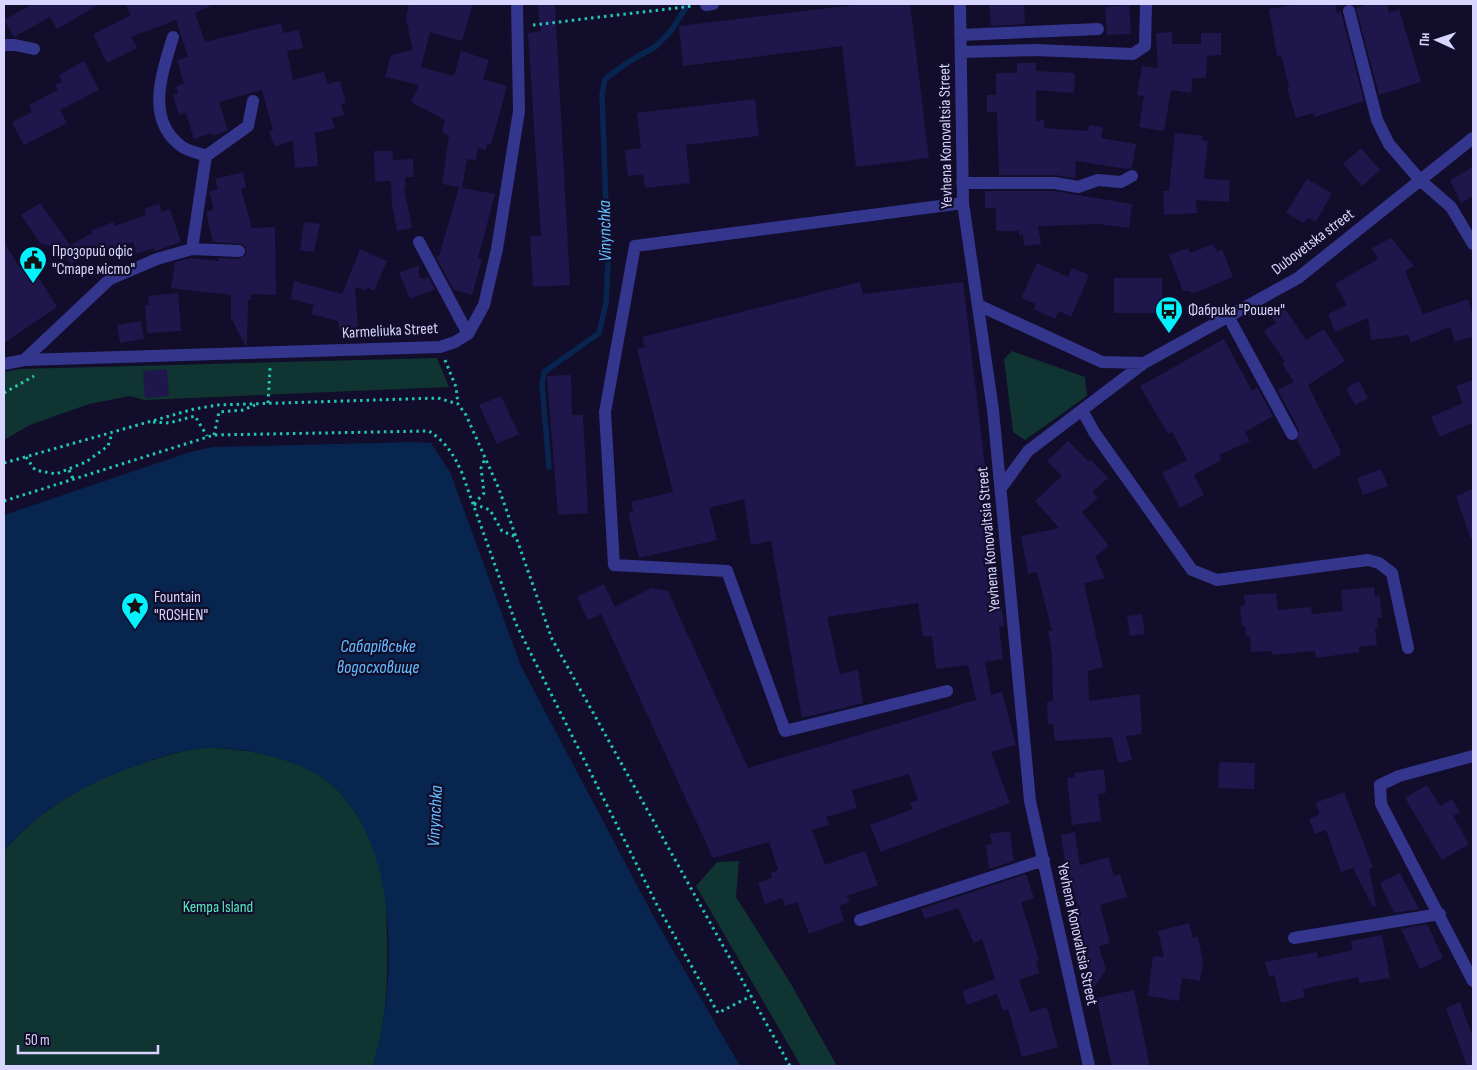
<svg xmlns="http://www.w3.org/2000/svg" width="1477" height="1070" font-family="'Sofia Sans Condensed',sans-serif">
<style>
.green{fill:#103431}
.water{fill:#07254f}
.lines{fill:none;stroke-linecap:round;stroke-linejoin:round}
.stream{stroke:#07254f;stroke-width:5.5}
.building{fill:#1f174c}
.path{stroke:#23c6b4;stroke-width:3;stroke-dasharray:2.5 4;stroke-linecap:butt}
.minor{stroke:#34358d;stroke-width:12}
.labels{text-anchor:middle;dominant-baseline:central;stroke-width:4.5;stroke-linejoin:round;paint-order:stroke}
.street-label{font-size:16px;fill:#d8d6ff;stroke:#110d2a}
.poi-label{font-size:16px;fill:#d8d6ff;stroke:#110d2a;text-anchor:start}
.park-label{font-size:16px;fill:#55ecbe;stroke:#110d2a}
.water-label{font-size:18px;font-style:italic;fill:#64bfff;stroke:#110d2a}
</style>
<rect width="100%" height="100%" fill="#110d2a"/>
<!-- green -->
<path class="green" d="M1012 351 1085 377 1087 396 1025 440 1013 432 1004 359Z
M437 358 449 387 144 400 130 396 89 404 30 425 4 440V372L20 369Z
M202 747C243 749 283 754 319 775 351 795 374 839 382 875 387 893 386 914 387 932 388 980 387 1020 373 1066H4V851C54 792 128 763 202 747Z
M739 861 736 897 791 984 837 1066H801L696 886 717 862Z"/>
<!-- water -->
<path class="water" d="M415 442 431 443 450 472 521 666 655 919 740 1066H373C396 988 400 860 342 795 323 773 297 763 270 756 218 742 185 747 135 766 84 784 39 810 4 851V515L190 452 213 447Z"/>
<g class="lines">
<!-- stream -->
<path class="stream" d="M549 467 542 384 544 372 599 333 606 303 608 263 602 94 605 79 628 62 655 47 671 31 688 4"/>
</g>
<!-- building -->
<path class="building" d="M32 4H100L57 29 50 17 14 37 4 20Z
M125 4H214L195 13 205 42 281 23 283 33 299 30 303 48 287 51 293 80 324 72 327 84 340 81 346 103 341 104 344 115 332 118 335 128 315 133 318 166 295 168 293 140 275 147 269 132 273 130 262 90 219 102 228 130 213 136 212 133 194 139 186 113 179 115 173 95 178 93 176 86 184 84 177 60 188 57 176 20 131 37 137 48 107 63 93 34 131 15Z
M409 4H473L462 41 430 32 421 67 454 76 461 51 489 60 483 79 507 86 491 145 487 144 486 150 478 148 476 160 467 159 462 188 495 194 478 258 482 259 472 295 454 290 436 257 439 256 459 187 442 184 449 135 442 133 445 120 411 102 419 85 385 77 391 55 413 50 406 19Z
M537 4H555L570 285 533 287 530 236H541L528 33 541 31Z
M863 4H910L929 158 856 167 842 46 683 66 679 26Z
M989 4H1024L1025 24 991 26Z
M1299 4H1335L1337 13 1341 12 1364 101 1315 117 1313 113 1296 118 1287 88 1289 87 1281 55 1277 56 1269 9Z
M1369 4H1387L1389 13 1399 9 1421 82 1379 95 1356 8Z
M1129 5 1131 34 1107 35 1105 7Z
M1172 32V44H1201V33H1221V55L1207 56 1206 78H1193L1191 93 1171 90 1164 131 1139 127 1144 96 1137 95 1142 66 1158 68 1156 33Z
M84 61 99 90 60 110 67 123 24 145 12 122 32 112 29 105 58 90 55 85 62 82 59 75Z
M1017 63H1036V71L1075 73 1074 93 1036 90V121L1044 120V128L1088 131 1089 125 1103 127 1101 138 1136 144 1132 168 1127 169 1076 161 1075 178 1055 175H999L997 112H987V95H996V73H1017Z
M755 99 759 136 686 145 690 183 645 188 643 174 628 176 625 150 641 148 637 113Z
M1175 133 1203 136 1202 140 1208 141 1204 179 1230 180 1229 202 1196 200 1197 213 1164 215 1163 191H1169Z
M1361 148 1380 170 1362 186 1343 164Z
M374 151H392L393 160 413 159 414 177H405L406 187H404L412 228 397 231 392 205 391 181 375 182Z
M1473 167V196L1461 203 1450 180Z
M243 172 246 187 241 189 252 228 275 227 276 295 251 294V300H248L247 345H245L231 318V295L171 288 175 262 191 258 219 261 218 258 239 259 246 255V248L243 244 213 242 206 212 214 209 209 191 218 189 215 179Z
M1307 179 1332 193 1316 222 1308 218 1304 223 1286 213Z
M985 191H1054L1132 204 1129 228 1098 224 1038 226 1041 244 1024 246 1023 235H1019V231H996V208H985Z
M40 203 70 245 92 233 91 231 113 222 115 226 146 215 144 209 159 204 162 212 170 209 181 242 155 251 154 248 137 254 133 242 101 256 98 248 70 264 62 250 40 243 21 215Z
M304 222 320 224 314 252 300 250Z
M1391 238 1414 266 1405 271 1423 314 1468 299 1473 316V336L1455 342 1450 327 1411 343 1408 335 1371 340 1368 318 1335 332 1328 314 1347 305 1335 284 1378 259 1372 248Z
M4 242 20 268 29 262 57 307 4 343Z
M1213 244 1217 252 1222 249 1233 277 1192 294 1190 291H1183L1169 255 1188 248 1190 253Z
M360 249 387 261 374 291 367 287 366 291 355 287 358 329 339 330 338 321 311 314 314 305 291 299 294 281 342 294Z
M1037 263 1068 277 1072 268 1089 275 1071 317 1059 311 1055 319 1034 309 1036 304 1021 298Z
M419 265V278L427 279V275L435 289 410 299 399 273Z
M1114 278H1162V313H1114Z
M860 282 863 294 963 282 1004 626 999 627 1003 659 985 662 991 695 1002 692 1016 745 991 752 1010 803 881 852 870 825 913 809 910 803 918 800 909 774 852 790 857 808 826 817 829 825 812 830 825 865 865 851 878 885 847 896 850 902 839 906 844 921 809 934 797 902 785 906 782 898 765 904 758 883 772 878 771 873 778 870 769 842 713 858 601 614 588 620 577 597 604 584 615 607 651 588 668 591 748 768 976 700 968 665 936 669 932 636 923 637 918 603 827 617 840 674 858 670 863 703 802 718 771 541 751 545 744 499 709 508 717 540 639 558 628 513 633 512 631 502 673 492 637 349 645 347 642 337Z
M178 293 181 331 147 333 145 305H149L148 296Z
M1284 307 1306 340 1324 329 1345 361 1308 385 1340 449V455L1314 470 1297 440 1299 430 1278 390 1294 382 1282 364 1285 362 1264 331 1276 323 1271 315Z
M141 321 144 339 120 343 117 325Z
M1224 339 1252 391 1257 387 1273 416 1245 432 1250 441 1219 455 1221 460 1194 475 1204 495 1180 508 1162 473 1187 460 1172 432 1168 434 1140 386Z
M167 369 169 396 145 398 143 371Z
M571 375 572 415H583L588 513 558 515 547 376Z
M1473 380V427L1471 423 1440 437 1431 417 1463 403 1456 386Z
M1359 381 1368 398 1355 405 1346 388Z
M501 396 519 434 497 444 479 405Z
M1068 441 1088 461 1090 459 1108 478 1092 492 1098 498 1082 512 1109 546 1095 557 1105 578 1084 583 1103 667 1088 671 1089 701 1140 694 1142 734 1126 736 1132 760 1118 763 1112 737 1055 741 1053 724H1048L1047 702 1053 701 1052 654 1048 631H1052L1037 572 1028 574 1021 536 1059 528 1035 501 1062 476 1047 461Z
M1381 469 1388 486 1363 495 1357 478Z
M1473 489V538L1471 539 1456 496Z
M1374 587 1375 597 1380 596 1382 618H1377L1378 628H1375L1377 645 1359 647V652L1316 658 1315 651 1272 655V651L1251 652 1250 636 1246 637 1245 626H1242L1240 606 1245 605 1244 595 1276 593 1278 610 1311 607 1312 614 1343 611 1341 590Z
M1142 614 1145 634 1130 636 1127 616Z
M1219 762 1255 763 1254 789 1218 788Z
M1104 769 1106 793 1098 794 1101 821 1072 825 1067 778 1075 777 1074 773Z
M1427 785 1440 806 1452 799 1460 812 1453 816 1469 844 1442 860 1405 798Z
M1344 792 1373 868 1369 869 1376 906 1373 907 1353 868 1341 872 1326 830 1315 834 1309 819 1320 814 1315 803Z
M1010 831 1014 861 989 869 986 845 992 844 990 834Z
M1075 832 1080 865 1109 857 1114 876 1120 874 1127 897 1100 905 1110 943 1099 946 1106 970 1087 998 1073 941 1083 939 1074 907 1078 906 1065 862 1061 835Z
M1400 873 1419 909 1394 913 1380 883Z
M1026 874 1034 898 1021 902 1039 960 1036 961 1039 973 1019 980 1030 1012 1047 1007 1058 1047 1022 1057 1008 1009 1003 1011 997 994 967 1005 962 991 995 979 982 939 974 943 958 908 925 919 921 909Z
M1189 923 1193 938 1198 937 1203 962 1200 981 1182 978 1179 1001 1148 996 1153 956 1164 957 1158 931Z
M1427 924 1443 958 1420 969 1401 929Z
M1382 935 1390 978 1359 983 1358 977 1303 989 1305 997 1281 1003 1274 975 1269 976 1265 962 1317 952 1318 958 1352 950 1351 941Z
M1134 990 1150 1066H1112L1096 998Z
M1460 1002 1473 1037V1066H1467L1446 1008Z"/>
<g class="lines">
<!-- path -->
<path class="path" d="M533 25 693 6
M445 360 456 387 458 404
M4 393 34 376
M268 403 270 368
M153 422 169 423 195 416 207 436
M214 435 219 412 243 410 255 405
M26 457 35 470 56 474 86 462 108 446 112 433
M4 463 194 409 218 405 438 398 458 404 466 415 499 489 552 639 790 1066
M69 470 73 479
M4 501 214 435 429 431C446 442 454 455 462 473L516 624 657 905 718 1013 751 996
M474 504 490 510 502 531 516 537
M474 504 484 493 481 468 485 459"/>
<!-- minor -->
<path class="minor" d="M960 4 963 203 993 410 1030 801 1089 1066
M706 5 713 4
M1349 11 1377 120 1389 144 1420 180 1451 207 1473 244
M960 35 1098 29
M173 37C162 73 145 119 181 146 187 151 199 153 206 156L248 126 253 101
M4 45H15L34 49
M961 52 1034 50 1133 54 1145 46 1146 4
M962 183H1055L1078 187 1098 180 1121 182 1132 176
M419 242 468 334
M192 249 206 156
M978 305 1102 362 1144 363
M1228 316 1292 434
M24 360 110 279 157 259 192 249 239 251
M4 364 24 360 440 347 455 342 468 334 484 305 497 249 519 111 517 4
M1082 410 1094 432 1192 570 1217 580 1368 560 1379 563 1392 573 1408 648
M1001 488 1028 451 1144 363 1298 278 1473 138
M947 691 785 731 727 571 614 565 605 412 635 246 963 203
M1473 756 1399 776 1380 785 1381 804 1473 981
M860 920 1044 860
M1294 938 1440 914"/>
</g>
<!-- icons -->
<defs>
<g id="civic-pin" transform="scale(1.4375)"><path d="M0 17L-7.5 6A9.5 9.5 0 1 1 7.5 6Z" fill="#02f3ff" stroke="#110d2a"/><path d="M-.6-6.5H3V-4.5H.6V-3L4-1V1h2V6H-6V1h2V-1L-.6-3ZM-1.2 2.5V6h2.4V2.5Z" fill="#111"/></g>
<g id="bus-pin" transform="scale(1.4375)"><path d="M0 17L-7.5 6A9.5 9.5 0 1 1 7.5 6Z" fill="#02f3ff" stroke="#110d2a"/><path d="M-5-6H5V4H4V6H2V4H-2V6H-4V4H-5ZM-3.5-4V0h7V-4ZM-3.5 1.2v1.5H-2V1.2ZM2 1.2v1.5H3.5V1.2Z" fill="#111"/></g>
<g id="sight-pin" transform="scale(1.4375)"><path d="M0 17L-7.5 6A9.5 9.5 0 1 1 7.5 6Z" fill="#02f3ff" stroke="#110d2a"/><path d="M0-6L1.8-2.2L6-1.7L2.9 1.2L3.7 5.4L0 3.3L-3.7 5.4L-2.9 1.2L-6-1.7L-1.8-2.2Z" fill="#111"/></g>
</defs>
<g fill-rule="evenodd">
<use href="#civic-pin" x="33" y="260"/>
<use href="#bus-pin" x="1169" y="310"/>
<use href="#sight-pin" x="135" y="606"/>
</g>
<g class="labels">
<!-- street labels -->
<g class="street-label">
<text transform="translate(946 136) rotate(-91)">Yevhena Konovaltsia Street</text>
<text transform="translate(1313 242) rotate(-37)">Dubovetska street</text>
<text transform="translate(390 331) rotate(-3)">Karmeliuka Street</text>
<text transform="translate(989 539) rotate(-95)">Yevhena Konovaltsia Street</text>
<text transform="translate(1077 934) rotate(78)">Yevhena Konovaltsia Street</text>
</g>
<!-- poi labels -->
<g class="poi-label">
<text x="52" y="251">Прозорий офіс<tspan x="52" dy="18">"Старе місто"</tspan></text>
<text x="1188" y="310">Фабрика "Рошен"</text>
<text x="154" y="597">Fountain<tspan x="154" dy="18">"ROSHEN"</tspan></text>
</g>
<!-- park labels -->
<g class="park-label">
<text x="218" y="907">Kempa Island</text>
</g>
<!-- water labels -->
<g class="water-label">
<text transform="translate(605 231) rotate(-91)">Vinynchka</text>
<text x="378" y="646">Сабарівське<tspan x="378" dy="21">водосховище</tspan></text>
<text transform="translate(435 816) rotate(-87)">Vinynchka</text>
</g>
</g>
<!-- border -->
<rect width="1477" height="1070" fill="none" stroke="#d8d6ff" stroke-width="10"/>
<!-- north arrow -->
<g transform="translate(1437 40) rotate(273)" stroke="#110d2a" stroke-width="4" paint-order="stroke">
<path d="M0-4L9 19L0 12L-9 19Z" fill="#d8d6ff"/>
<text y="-8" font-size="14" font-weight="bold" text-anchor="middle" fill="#d8d6ff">Пн</text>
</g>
<!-- scale -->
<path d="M18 1045v8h140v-8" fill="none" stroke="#d8d6ff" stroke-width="2.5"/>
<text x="25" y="1045" font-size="15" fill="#d8d6ff" stroke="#110d2a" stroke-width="4" paint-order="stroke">50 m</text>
</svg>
